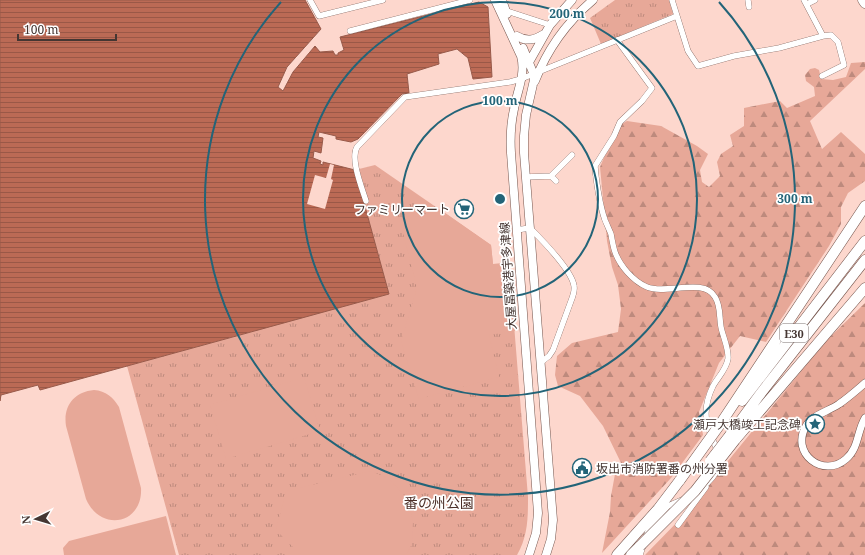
<svg xmlns="http://www.w3.org/2000/svg" width="865" height="555" font-family="'Noto Serif','Noto Sans JP',serif">
<style>
.forest{fill:url(#forest-firs)}
.park{fill:url(#park-tufts)}
.pitch{fill:#e7a898}
.water{fill:url(#water-rules);stroke:#985a4a}
.pier{fill:#fdd7cd}
.lines{fill:none;stroke-linecap:round;stroke-linejoin:round}
.minor-casing{stroke:#75554d;stroke-width:6}
.tertiary-casing{stroke:#75554d;stroke-width:8}
.secondary-casing{stroke:#75554d;stroke-width:9}
.motorway-casing{stroke:#75554d;stroke-width:11}
.minor{stroke:#fff;stroke-width:5.5}
.tertiary{stroke:#fff;stroke-width:7}
.secondary{stroke:#fff;stroke-width:8}
.motorway{stroke:#fff;stroke-width:10}
.motorway-bridge-casing{stroke:#75554d;stroke-width:11;stroke-linecap:butt}
.motorway-bridge{stroke:#fff;stroke-width:10}
.ring{fill:none;stroke:#236478;stroke-width:2}
.labels{text-anchor:middle;dominant-baseline:central;stroke-width:3.5;stroke-linejoin:round;paint-order:stroke}
.shield{fill:#fff;stroke:#7d7270;stroke-width:1}
.shield-label{font-size:11px;font-weight:bold;fill:#453632}
.poi-label{font-size:12px;fill:#453632;stroke:#fff;text-anchor:end}
.street-label{font-size:12px;fill:#453632;stroke:#fff}
.quarter-label{font-size:14px;fill:#4c2f28;stroke:#fff}
.centre{fill:#236478;stroke:#fff;stroke-width:2}
.ring-label{font-size:12px;text-anchor:middle;font-weight:bold;fill:#236478;stroke:#fff;stroke-width:3.5;stroke-linejoin:round;paint-order:stroke}
</style>
<defs>
<pattern id="forest-firs" width="22" height="20" patternUnits="userSpaceOnUse"><rect width="22" height="20" fill="#e7a898"/><path d="M5 1l3.5 6h-7zM16 11l3.5 6h-7z" fill="#bd8a7d"/></pattern>
<pattern id="park-tufts" width="24" height="20" patternUnits="userSpaceOnUse"><rect width="24" height="20" fill="#e7a898"/><path d="M3 7l-1-3M5 7V3M7 7l1-3M15 17l-1-3M17 17v-4M19 17l1-3" fill="none" stroke="#bd8a7d"/></pattern>
<pattern id="water-rules" width="6" height="5" patternUnits="userSpaceOnUse"><rect width="6" height="5" fill="#bb6a55"/><path d="M0 2.5h6" fill="none" stroke="#9a5847"/></pattern>
</defs>
<rect width="100%" height="100%" fill="#fdd7cd"/>
<!-- forest -->
<path class="forest" d="M865 62V69L810 121 822 149 841 132 865 154V181L848 193 841 207V224L829 246 766 342 740 336 719 363 699 412 703 435 671 478 602 553 610 512 611 496 615 474 623 467 603 426 580 396 558 386 555 375 557 356 572 343 618 332 621 309 618 285 612 267 607 241 600 167 617 127 627 121 661 126 697 146 708 154 700 170 702 182 709 187 720 176 717 162 721 154 733 146 730 135 744 126V108L780 101 787 108 815 96 814 87 806 81 805 75 810 69 815 68 819 70 821 79 833 80 846 77 851 63Z
M865 303V555H645L684 515 825 342Z"/>
<!-- park -->
<path class="park" d="M615 0H669L673 14 601 44 590 18Z
M375 165 491 245 493 264 509 263 528 497C528 518 528 536 517 555H179L127 366 389 294 355 170Z"/>
<!-- pitch -->
<path class="pitch" d="M441 210 491 245 493 264 509 263 515 331 489 335 499 377 419 399 401 341 417 288 400 221Z
M304 377 320 431 226 459 210 405Z
M94 390C106 391 113 397 119 407L141 488C143 524 101 533 86 499L66 426C63 406 74 392 94 390Z
M371 471 389 479 406 497 413 520 412 544 406 555H301L276 530 286 491Z
M166 516 176 555H64L63 548 69 541Z"/>
<!-- water -->
<path class="water" d="M0 0H305L321 29 287 67 278 87 283 91 293 72 315 46 320 52 333 51 335 55H338V53L344 50 340 37 479 2 488 7 492 77 473 79 468 58 457 49 438 54 439 64 407 74 409 93 402 94 358 139 351 142 336 139V136L319 132 318 137 323 138 321 153 314 151 313 158 321 161 320 164 323 165V162L355 170 389 294 40 390 38 385 1 395 0 401Z"/>
<!-- pier -->
<path class="pier" d="M330 164 334 165 331 179 333 180 325 209 307 204 315 175 326 178Z"/>
<g class="lines">
<!-- minor casing -->
<g class="minor-casing">
<path id="minor" d="M310 0 319 16 383 0
M672 0 688 51 698 66 734 56 779 48 823 36 831 35 838 42 844 65 822 76
M748 0 749 7
M804 0 823 36
M807 4 815 0
M504 10 550 25
M350 31 470 0
M617 40 652 88 642 101 620 122 614 136 595 166C596 181 600 206 605 220 607 225 609 229 611 234 612 240 613 246 615 252 620 266 633 281 647 287 666 295 704 277 715 297 721 306 719 317 721 327 723 337 729 349 728 359 726 370 718 377 713 386 700 413 707 427 718 452
M551 176 572 155
M526 177 551 176 556 181
M366 201C362 188 350 159 357 147L405 97 510 82 521 79 677 16
M516 230 530 228C541 239 572 270 574 286 575 291 573 296 571 301L553 350 549 356 540 363
M701 488C710 482 717 473 721 462
M678 525 706 487
M640 555 650 525 668 506 684 499"/>
</g>
<!-- tertiary casing -->
<g class="tertiary-casing">
<path id="tertiary" d="M865 383C857 390 848 398 839 404 829 411 812 415 806 426 790 453 823 479 846 459 859 448 857 431 865 418"/>
</g>
<!-- secondary casing -->
<g class="secondary-casing">
<path id="secondary" d="M495 0 521 56C526 74 517 91 514 109 511 123 510 138 511 153L538 513 536 533 529 555
M502 0 507 14
M517 36C527 42 534 40 544 34
M523 48 534 75V80L526 115 524 136V153L553 520 551 539 546 555
M528 64 550 25 572 0
M535 81C547 50 567 22 593 0"/>
</g>
<!-- motorway casing -->
<g class="motorway-casing">
<path id="motorway" d="M863 0 865 3
M742 401 865 241
M721 423 865 206
M730 435 761 393 865 260
M735 440 865 288
M617 555 658 509 680 480
M631 555 640 546"/>
</g>
<!-- minor -->
<use href="#minor" class="minor"/>
<!-- tertiary -->
<use href="#tertiary" class="tertiary"/>
<!-- secondary -->
<use href="#secondary" class="secondary"/>
<!-- motorway -->
<use href="#motorway" class="motorway"/>
<!-- motorway-bridge casing -->
<g class="motorway-bridge-casing">
<path id="motorway-bridge" d="M710 461 730 435
M680 480 721 423
M640 546 695 491 735 440"/>
</g>
<!-- motorway-bridge -->
<use href="#motorway-bridge" class="motorway-bridge"/>
</g>
<!-- distance rings -->
<g class="ring">
<circle cx="500" cy="199" r="98"/>
<circle cx="500" cy="199" r="197"/>
<path d="M719 2A295 295 0 1 1 281 2"/>
</g>
<!-- icons -->
<defs>
<g id="supermarket-ring" transform="scale(1)"><circle r="9.5" fill="#fff" stroke="#236478" stroke-width="1.5"/><path d="M-6-5.5h2.5l.6 2H6L4.5 2H-2.5L-4.4-4H-6ZM-1.5 3.2a1.3 1.3 0 1 0 .1 0ZM3 3.2a1.3 1.3 0 1 0 .1 0Z" fill="#236478"/></g>
<g id="sight-ring" transform="scale(1)"><circle r="9.5" fill="#fff" stroke="#236478" stroke-width="1.5"/><path d="M0-6L1.8-2.2L6-1.7L2.9 1.2L3.7 5.4L0 3.3L-3.7 5.4L-2.9 1.2L-6-1.7L-1.8-2.2Z" fill="#236478"/></g>
<g id="civic-ring" transform="scale(1)"><circle r="9.5" fill="#fff" stroke="#236478" stroke-width="1.5"/><path d="M-.6-6.5H3V-4.5H.6V-3L4-1V1h2V6H-6V1h2V-1L-.6-3ZM-1.2 2.5V6h2.4V2.5Z" fill="#236478"/></g>
</defs>
<g fill-rule="evenodd">
<use href="#supermarket-ring" x="464" y="209"/>
<use href="#sight-ring" x="815" y="424"/>
<use href="#civic-ring" x="582" y="468"/>
</g>
<g class="labels">
<!-- shield labels -->
<rect class="shield" x="780" y="324" width="28" height="18" rx="3"/>
<g class="shield-label">
<text x="794" y="333">E30</text>
</g>
<!-- poi labels -->
<g class="poi-label">
<text x="450" y="209">ファミリーマート</text>
<text x="801" y="424">瀬戸大橋竣工記念碑</text>
<text x="596" y="468" text-anchor="start">坂出市消防署番の州分署</text>
</g>
<!-- street labels -->
<g class="street-label">
<text transform="translate(508 276) rotate(-94)">大屋冨築港宇多津線</text>
</g>
<!-- quarter labels -->
<g class="quarter-label">
<text x="439" y="502">番の州公園</text>
</g>
</g>
<circle cx="500" cy="199" r="6" class="centre"/>
<g class="ring-label">
<text x="567" y="18">200 m</text>
<text x="500" y="105">100 m</text>
<text x="795" y="203">300 m</text>
</g>
<!-- north arrow -->
<g transform="translate(36 519) rotate(265)" stroke="#ffffff" stroke-width="3" paint-order="stroke">
<path d="M0-3L7 15L0 10L-7 15Z" fill="#453632"/>
<text y="-6" font-size="11" font-weight="bold" text-anchor="middle" fill="#453632">N</text>
</g>
<!-- scale -->
<path d="M18 34v6h98v-6" fill="none" stroke="#453632" stroke-width="2"/>
<text x="24" y="34" font-size="12" fill="#453632" stroke="#ffffff" stroke-width="3" paint-order="stroke">100 m</text>
</svg>
